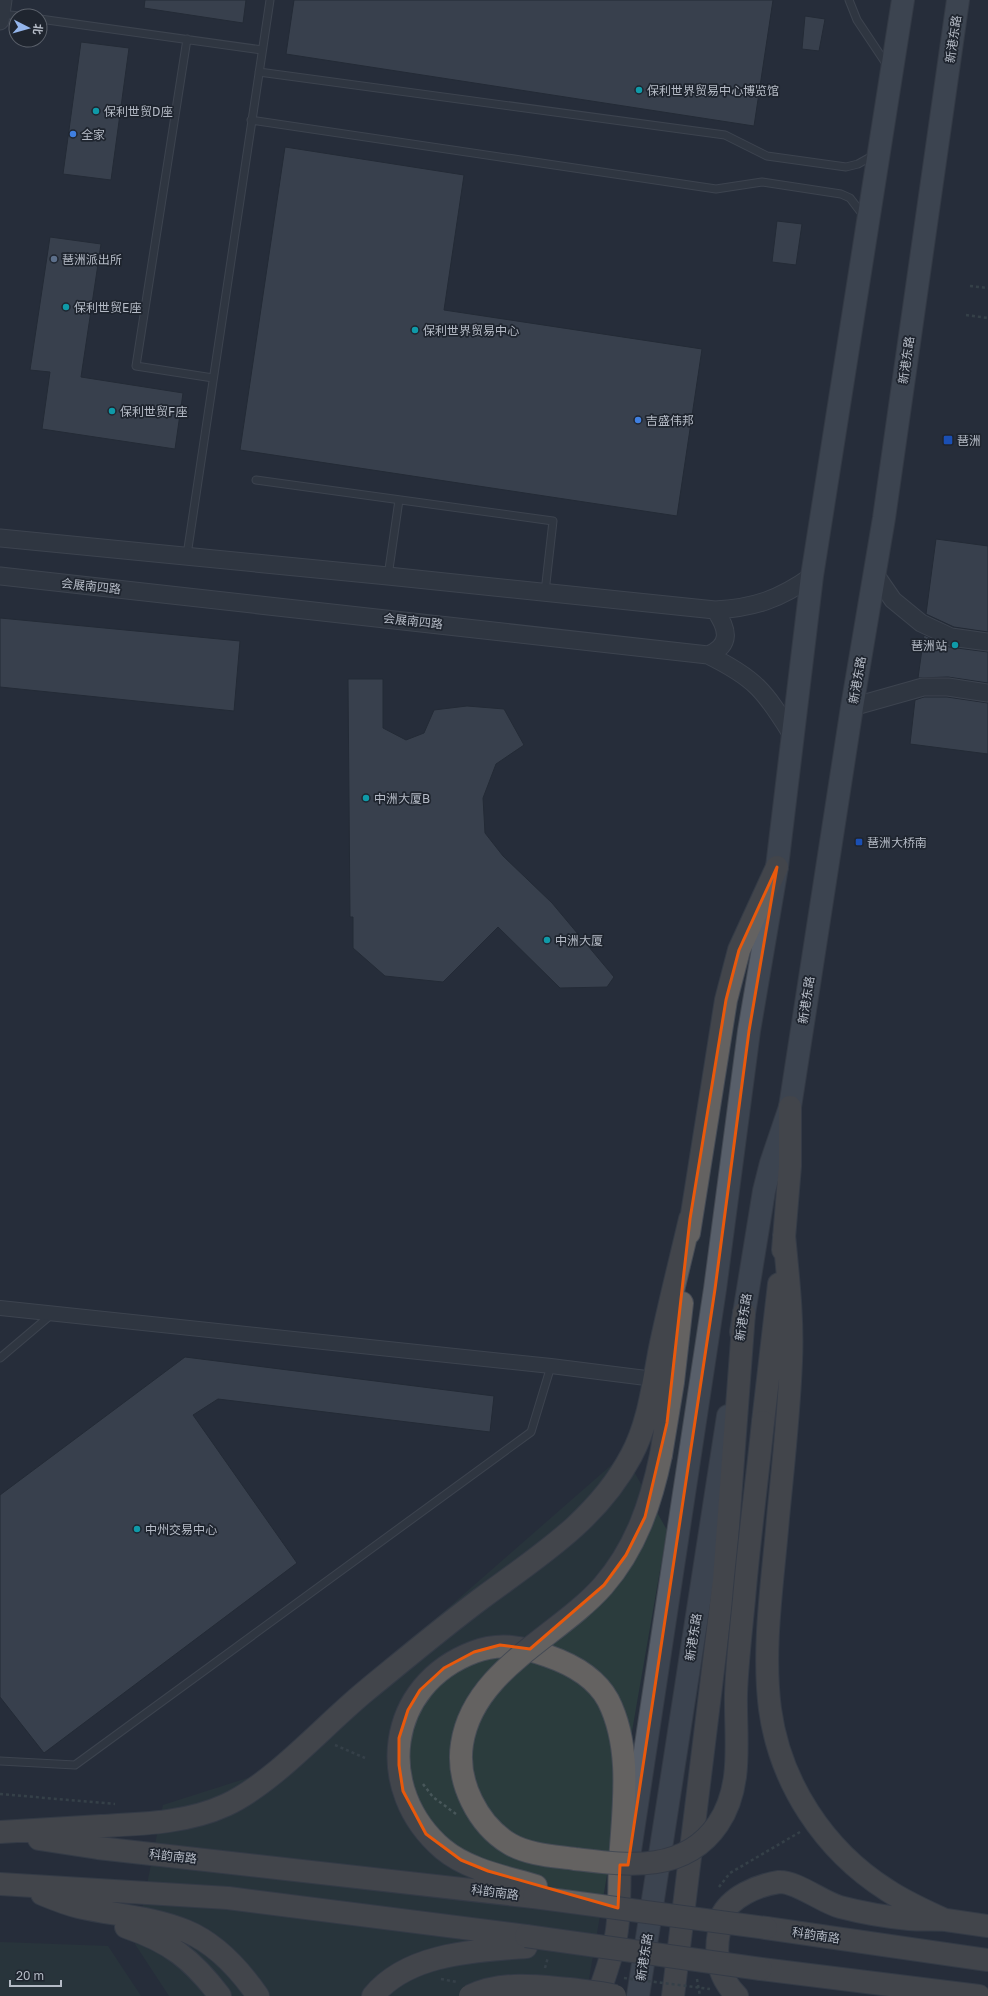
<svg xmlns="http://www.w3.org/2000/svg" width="988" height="1996" font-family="'Golos Text','Noto Sans SC',sans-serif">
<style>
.green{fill:#2b3c3d}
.building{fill:#4f5865;stroke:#212731}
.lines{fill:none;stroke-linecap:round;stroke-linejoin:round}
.service-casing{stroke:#585e68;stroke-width:9}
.minor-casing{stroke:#585e68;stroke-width:16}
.tertiary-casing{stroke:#585e68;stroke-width:19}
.primary-casing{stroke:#434953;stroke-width:24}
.trunk-casing{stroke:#454b55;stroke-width:24}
.path{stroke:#48575a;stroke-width:2.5;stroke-dasharray:3 3;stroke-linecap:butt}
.service{stroke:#3a404a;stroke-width:7}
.minor{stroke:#3a404a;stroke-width:14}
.tertiary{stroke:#3a404a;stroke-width:17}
.primary{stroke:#585f6a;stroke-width:22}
.trunk{stroke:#646261;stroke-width:22}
.trunk-bridge-casing{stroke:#454b55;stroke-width:24;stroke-linecap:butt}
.path-bridge{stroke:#48575a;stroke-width:2.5;stroke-dasharray:3 3;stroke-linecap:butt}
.trunk-bridge{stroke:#646261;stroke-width:22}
.marked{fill:none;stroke:#e8590c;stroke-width:3;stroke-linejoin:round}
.culture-dot{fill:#0f9aa8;stroke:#1f252f;stroke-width:1.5}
.shop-dot{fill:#3f7fe0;stroke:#1f252f;stroke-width:1.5}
.service-dot{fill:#5c6f8a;stroke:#1f252f;stroke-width:1.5}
.transit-dot{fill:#1a4fb4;stroke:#1f252f;stroke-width:1.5}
.labels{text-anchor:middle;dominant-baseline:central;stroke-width:3.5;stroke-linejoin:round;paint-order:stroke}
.street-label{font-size:12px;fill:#b5bbc6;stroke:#1f252f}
.poi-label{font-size:12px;fill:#b5bbc6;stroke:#1f252f;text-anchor:start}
</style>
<rect width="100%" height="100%" fill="#262e3a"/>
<!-- green -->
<path class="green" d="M624 1454 667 1530 586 1996H169L135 1944 163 1805 257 1775Z
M0 1942 108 1946 141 1996H0Z"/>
<!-- building -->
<path class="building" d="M145 0H246L243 23 144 8Z
M294 0H773L754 126 286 54Z
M805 16 825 19 819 51 802 49Z
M81 42 129 48 111 180 63 174Z
M285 147 464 175 444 310 702 349 677 516 240 450Z
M777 221 802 224 796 265 772 262Z
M50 237 101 244 81 377 183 393 175 449 42 429 50 372 30 370Z
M936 539 988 546V632L954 627 926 614Z
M0 618 240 641 234 711 0 687Z
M924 635 949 647 988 652V683L948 677 918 678Z
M348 679H383V728L406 740 424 733 434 710 467 706 504 709 524 745 496 764 483 798 485 833 503 856 552 903 614 977 607 987 560 988 498 927 443 982 385 976 353 948V917H350Z
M924 697H947L988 703V754L910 744 915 700Z
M185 1357 494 1396 490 1432 218 1399 193 1415 297 1563 44 1753 0 1697V1495Z"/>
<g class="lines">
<!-- service casing -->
<g class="service-casing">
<path id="service" d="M849 0 857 20 887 65
M1 14 19 16
M40 19 262 50
M187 39 136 366 213 378
M259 72 725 135 767 156 846 167 858 164 874 155
M251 120 716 189 762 182 841 194 850 198 863 215
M256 480 553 521 545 592
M187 555 270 0
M388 576 399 500
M0 1358 52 1314
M0 1761 75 1765 531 1432 551 1366"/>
</g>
<!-- minor casing -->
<g class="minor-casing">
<path id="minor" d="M0 1308 551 1366 654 1379"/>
</g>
<!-- tertiary casing -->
<g class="tertiary-casing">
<path id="tertiary" d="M0 21 3 0
M0 538 388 576 715 610C754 608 780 599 812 576
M875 574 893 600 921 623 951 637 988 642
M0 576 708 655C755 678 765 691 792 735
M708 655C732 645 728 629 715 610
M852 707 923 687H948L988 693"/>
</g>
<!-- primary casing -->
<g class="primary-casing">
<path id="primary" d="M741 1332 764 1191 771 1163 790 1107 852 707 884 518 958 0
M629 1857 715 1289 749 1031 777 867 812 576 903 0
M638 1996 728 1416"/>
</g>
<!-- trunk casing -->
<g class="trunk-casing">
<path id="trunk" d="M689 1233 726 1000 739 950 777 867
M784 1235C788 1277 793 1319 791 1361 789 1414 783 1466 778 1518 773 1580 762 1647 770 1709 780 1783 824 1850 887 1890 905 1902 925 1911 945 1920
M783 1250 790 1166V1107
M763 1422 779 1284
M661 1455 673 1382 682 1303
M0 1832C34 1830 68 1828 101 1826 143 1824 187 1823 226 1805 275 1782 324 1725 367 1690 405 1659 443 1627 482 1598 539 1556 597 1520 631 1456 649 1423 653 1384 660 1348 669 1305 680 1262 690 1219
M39 1839 98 1848 534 1897
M0 1884 228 1898 526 1936
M536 1886C506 1877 468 1870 443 1849 374 1790 386 1685 474 1652 500 1642 523 1647 548 1656 571 1664 596 1678 608 1700 633 1749 623 1810 620 1862 619 1885 620 1908 617 1930 614 1952 605 1975 598 1996
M42 1894C54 1899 66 1904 79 1907 114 1915 153 1917 186 1931 217 1944 240 1970 258 1996
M126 1927C170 1942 192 1959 220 1996
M766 1928 988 1960
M761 1969 979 1996
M373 1996C408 1953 475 1951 526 1947
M673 1996 724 1580 744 1313
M737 1996C719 1978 714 1958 719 1932 720 1928 720 1921 721 1917 730 1897 758 1885 779 1882 796 1881 822 1902 840 1907 863 1913 886 1917 909 1919 921 1920 934 1919 946 1920 960 1922 974 1924 988 1926"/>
</g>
<!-- path -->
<path class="path" d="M970 286 988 288
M966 315 988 318
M335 1745 365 1758
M423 1784 433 1797 456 1814
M0 1794 115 1804
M719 1887 730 1873 800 1832
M545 1968 548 1957
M441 1979 457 1982
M697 1979 700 1996"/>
<!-- service -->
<use href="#service" class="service"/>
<!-- minor -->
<use href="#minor" class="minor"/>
<!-- tertiary -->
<use href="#tertiary" class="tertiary"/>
<!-- primary -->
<use href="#primary" class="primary"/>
<!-- trunk -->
<use href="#trunk" class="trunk"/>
<!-- trunk-bridge casing -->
<g class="trunk-bridge-casing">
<path id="trunk-bridge" d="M661 1455C651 1503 636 1548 603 1586 558 1637 473 1670 462 1744 456 1782 478 1825 510 1844 529 1855 554 1856 575 1859 626 1865 684 1874 718 1824 744 1786 735 1738 736 1694 737 1663 741 1631 744 1599 749 1540 757 1481 763 1422
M534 1897 766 1928
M526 1936 761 1969
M470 1996C502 1981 535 1986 569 1989 584 1991 600 1992 615 1996"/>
</g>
<!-- path-bridge -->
<path class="path-bridge" d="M624 1978 710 1989"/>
<!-- trunk-bridge -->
<use href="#trunk-bridge" class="trunk-bridge"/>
</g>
<!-- marked area -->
<path d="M0 0H988V1996H0ZM777 867 749 1031 715 1289 628 1865H620L618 1908 488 1871 461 1860 426 1834 403 1791 399 1765V1738L408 1710 420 1690 444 1668 474 1652 500 1645 530 1649 604 1585 626 1555 645 1517 667 1423 690 1219 726 1000 739 950Z" fill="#262e3a" fill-opacity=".55" fill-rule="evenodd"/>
<path class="marked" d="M777 867 749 1031 715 1289 628 1865H620L618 1908 488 1871 461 1860 426 1834 403 1791 399 1765V1738L408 1710 420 1690 444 1668 474 1652 500 1645 530 1649 604 1585 626 1555 645 1517 667 1423 690 1219 726 1000 739 950Z"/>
<!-- markers -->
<g class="culture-dot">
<circle cx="639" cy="90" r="4"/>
<circle cx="96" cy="111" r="4"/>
<circle cx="66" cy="307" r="4"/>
<circle cx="415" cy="330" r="4"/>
<circle cx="112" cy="411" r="4"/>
<circle cx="955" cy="645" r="4"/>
<circle cx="366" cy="798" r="4"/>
<circle cx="547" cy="940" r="4"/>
<circle cx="137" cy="1529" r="4"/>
</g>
<g class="shop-dot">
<circle cx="73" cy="134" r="4"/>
<circle cx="638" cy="420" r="4"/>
</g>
<circle class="service-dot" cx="54" cy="259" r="4"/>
<g class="transit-dot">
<rect x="943" y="435" width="10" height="10" rx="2"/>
<rect x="855" y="838" width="8" height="8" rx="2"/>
</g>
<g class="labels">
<!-- street labels -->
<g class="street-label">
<text transform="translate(953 39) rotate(-82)">新港东路</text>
<text transform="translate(906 360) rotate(-82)">新港东路</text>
<text transform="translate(91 586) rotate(6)">会展南四路</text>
<text transform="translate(413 621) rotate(6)">会展南四路</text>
<text transform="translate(857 680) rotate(-80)">新港东路</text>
<text transform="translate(806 1000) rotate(-81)">新港东路</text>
<text transform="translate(743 1317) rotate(-81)">新港东路</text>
<text transform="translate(693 1637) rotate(-81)">新港东路</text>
<text transform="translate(173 1856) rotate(6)">科韵南路</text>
<text transform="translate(495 1892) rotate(7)">科韵南路</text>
<text transform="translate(816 1935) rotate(8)">科韵南路</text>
<text transform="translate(644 1957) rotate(-81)">新港东路</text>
</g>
<!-- poi labels -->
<g class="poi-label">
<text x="647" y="90">保利世界贸易中心博览馆</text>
<text x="104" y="111">保利世贸D座</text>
<text x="81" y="134">全家</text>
<text x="62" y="259">琶洲派出所</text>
<text x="74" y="307">保利世贸E座</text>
<text x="423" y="330">保利世界贸易中心</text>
<text x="120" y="411">保利世贸F座</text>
<text x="646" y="420">吉盛伟邦</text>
<text x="957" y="440">琶洲</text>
<text x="947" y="645" text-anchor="end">琶洲站</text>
<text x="374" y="798">中洲大厦B</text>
<text x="867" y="842">琶洲大桥南</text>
<text x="555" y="940">中洲大厦</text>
<text x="145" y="1529">中州交易中心</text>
</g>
</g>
<!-- north arrow -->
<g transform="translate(28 28) rotate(96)"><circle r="19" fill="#1f252f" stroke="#5b616b"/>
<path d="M0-3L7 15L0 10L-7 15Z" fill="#94b5eb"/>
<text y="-6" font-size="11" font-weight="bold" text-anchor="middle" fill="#b5bbc6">北</text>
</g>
<!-- scale -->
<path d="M10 1980v6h51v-6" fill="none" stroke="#b5bbc6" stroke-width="2"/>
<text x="16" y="1980" font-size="12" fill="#b5bbc6" stroke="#1f252f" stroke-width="3" paint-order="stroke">20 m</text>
</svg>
